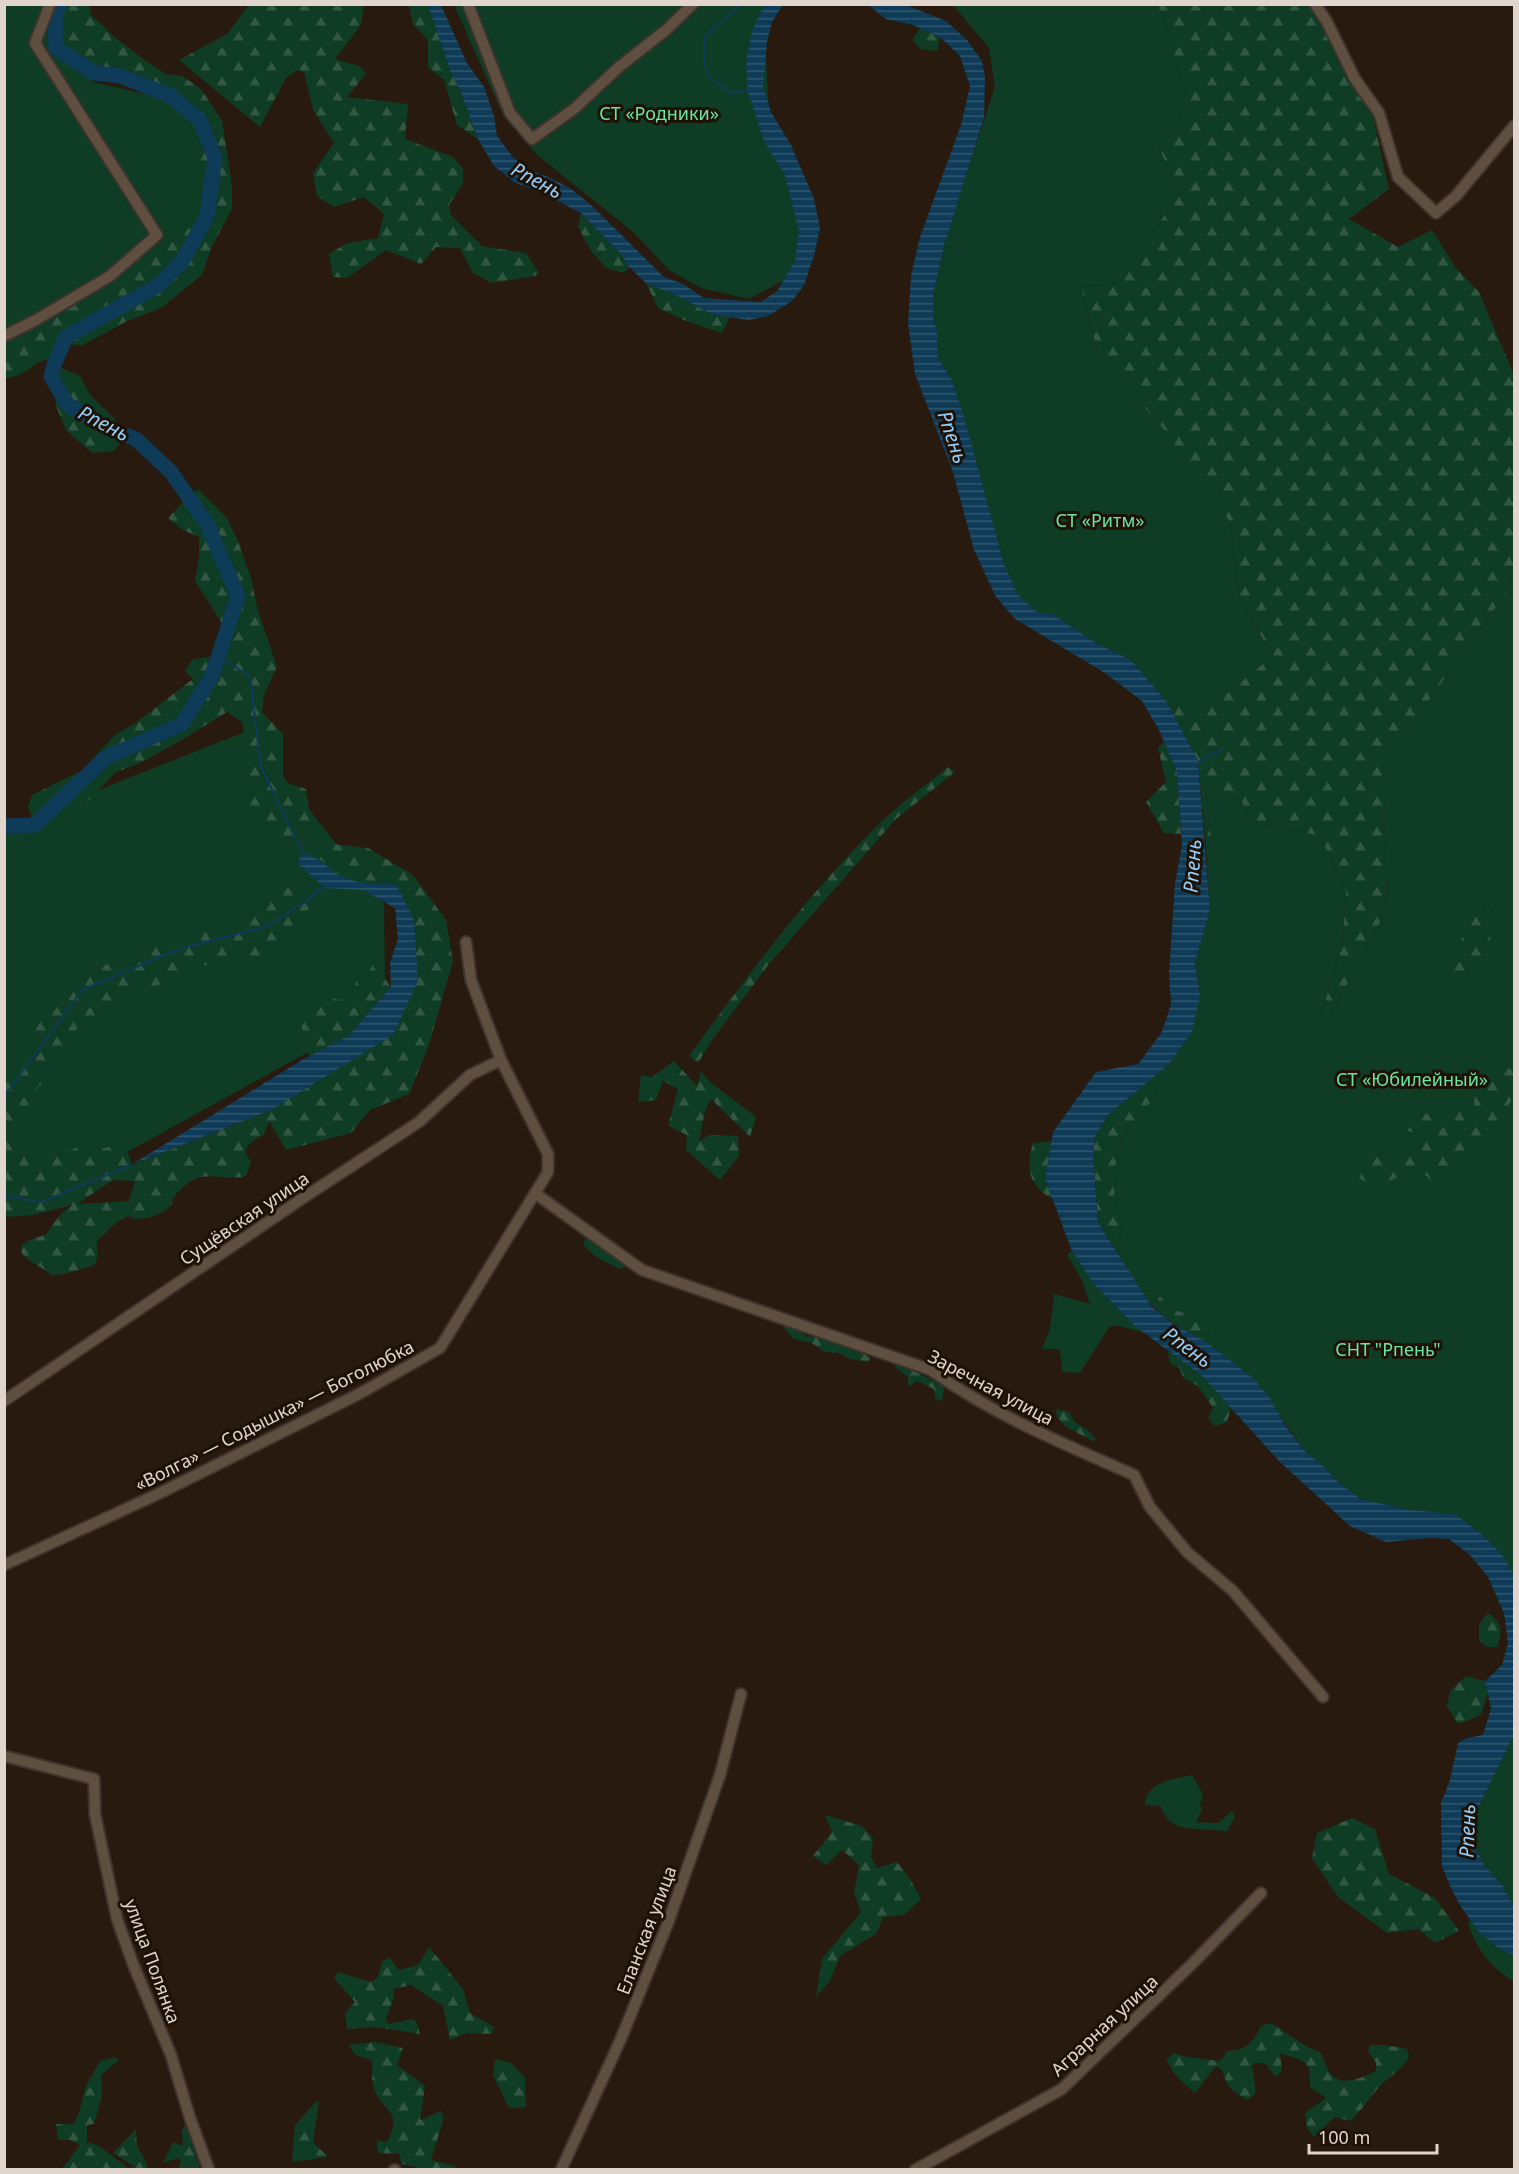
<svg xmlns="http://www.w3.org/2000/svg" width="1519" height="2174" font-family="'Noto Sans',sans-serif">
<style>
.green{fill:#0f3c25}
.forest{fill:url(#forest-firs);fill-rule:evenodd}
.water{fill:url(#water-rules)}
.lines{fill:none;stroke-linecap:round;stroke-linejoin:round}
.stream{stroke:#0e3b58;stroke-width:2}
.river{stroke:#0e3b58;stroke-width:15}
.minor-casing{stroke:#3e332d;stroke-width:14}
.minor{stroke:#5f4f40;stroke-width:10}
.labels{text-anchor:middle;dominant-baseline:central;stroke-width:6;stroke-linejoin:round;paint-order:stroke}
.park-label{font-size:18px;fill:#6be5a3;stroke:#1e1106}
.street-label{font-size:18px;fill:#e0d6ce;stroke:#1e1106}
.water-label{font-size:20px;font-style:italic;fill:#94cffb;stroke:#1e1106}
</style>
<defs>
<pattern id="forest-firs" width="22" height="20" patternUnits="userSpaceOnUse" patternTransform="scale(1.5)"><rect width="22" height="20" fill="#0f3c25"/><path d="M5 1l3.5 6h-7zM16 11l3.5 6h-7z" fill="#325743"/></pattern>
<pattern id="water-rules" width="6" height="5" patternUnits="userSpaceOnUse" patternTransform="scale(1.5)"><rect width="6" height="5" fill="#0e3b58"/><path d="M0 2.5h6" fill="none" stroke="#31576f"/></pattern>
</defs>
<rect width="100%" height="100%" fill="#281a0e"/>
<!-- green -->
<path class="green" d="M5 5H71L63 48 93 82 171 100 199 129 214 177 205 228 66 340 53 358 5 372Z
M454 5H777L765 38 769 113 817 214 790 277 749 299 701 288 669 270 632 231 536 154 503 115Z
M953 5H1158L1191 106 1158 146 1180 192 1119 283 1081 287 1098 354 1165 431 1230 522 1239 599 1273 656 1216 702H1167L1131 660 1096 643 1052 614 1037 612 1018 595 1004 564 952 380 938 358 937 331 933 317V295L950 224 995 87 989 48Z
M1514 574V1575L1504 1557 1484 1536 1455 1514 1410 1510 1361 1499 1338 1482 1322 1465 1305 1451 1253 1378 1205 1341 1210 1328 1187 1311H1174L1154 1290 1142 1292 1117 1251 1122 1226 1114 1202 1116 1163 1120 1155 1121 1141 1131 1124 1155 1098 1159 1072 1168 1065 1200 995 1195 963 1210 910 1205 835 1211 836 1206 794 1210 786 1242 802 1251 821 1320 836 1346 891 1342 945 1321 1014 1330 1017 1387 909 1383 764 1506 593Z
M247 731 384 904 385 981 341 1034 113 1160 5 1175V827Z
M1072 1251 1093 1283 1142 1332 1119 1326H1110L1080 1373 1062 1372 1060 1349H1042L1050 1329 1054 1294 1090 1304 1081 1278 1067 1255Z
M1514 1735V1907L1503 1886 1484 1865 1471 1836 1474 1816Z
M1192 1775 1203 1794 1200 1804 1202 1810 1196 1822 1218 1823 1232 1811 1235 1817 1227 1831C1212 1829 1181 1831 1171 1822 1166 1818 1163 1811 1160 1806L1145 1805C1145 1782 1174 1779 1192 1775Z
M1470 1919C1482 1936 1496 1947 1514 1955V1982C1489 1965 1479 1953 1468 1924Z"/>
<!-- forest -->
<path class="forest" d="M60 4 90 5 91 15 117 39 146 61 166 74 182 76 201 89 222 121 232 185V209L212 246 202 275 161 308 125 322 81 346C60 339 39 364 23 373 17 376 10 377 5 379V342L107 289 149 250 192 227 204 199 201 163 192 127 172 107 169 95 120 76 94 73 56 48 55 15Z
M249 5H364L361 25 335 59 359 66 366 74 347 97 408 104 405 139 453 157 463 169V183L449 205 451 215 482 246 526 253 539 273 535 276 492 283 473 273 460 248 436 247 421 264 386 250 347 278 333 277 329 254 347 243 378 238 384 214 364 197 334 207 317 196 313 173 334 143 313 110 304 72 297 70 286 78 260 127 179 60 227 34Z
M409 5H428L450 70 460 90 478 139 457 125 444 80 428 67V40L413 24Z
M1158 5H1307L1316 14 1350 81 1373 117 1389 189 1349 219 1398 247 1432 230 1455 267 1479 292 1514 375V574L1506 593 1383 764 1387 909 1330 1017 1321 1015 1342 945 1346 891 1320 836 1251 821 1242 802 1210 786 1206 794 1211 837 1205 835 1198 761 1167 702H1216L1273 656 1239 599 1230 522 1165 431 1098 354 1081 287 1119 283 1180 192 1158 146 1191 106Z
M920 28 940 37 937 51 921 49 912 40Z
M581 213 621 254 629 267 624 273 606 268 592 252 578 227Z
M646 283 682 298 711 314 730 317 722 333 686 321 658 308Z
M54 365 80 376 90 395 114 418 125 435 114 451 92 453 66 430 56 406Z
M198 489 226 517 238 541 251 578 258 611 277 667 264 695 262 712 283 734V782L306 789 312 826 301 834 286 838 273 824 252 813 244 777 249 762 242 722 227 712 180 741 140 763 116 772 87 802 62 818 35 825 28 807 32 795 81 771 115 735 134 724 193 679 185 671 193 659 219 656 227 631 195 581 199 557V537L183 530 168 518 188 497Z
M1164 742 1177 772 1181 834 1164 833 1146 802 1166 782 1158 748Z
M948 767 955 772 896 819 769 964 712 1040 698 1063 689 1056C747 976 807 895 878 825 899 804 925 786 948 767Z
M324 843 368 848 413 875 446 920 453 961 429 1045 409 1094 370 1110 351 1133 286 1150 269 1121 264 1135C255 1139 249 1142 245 1152L251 1162 246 1176C230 1181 210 1172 195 1179 189 1181 177 1192 174 1197 169 1204 176 1200 170 1206 162 1216 138 1223 128 1216 114 1221 108 1232 97 1241 97 1248 99 1259 94 1265L65 1274 51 1275C41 1265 29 1264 21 1252L22 1245 29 1240 45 1235 61 1214 73 1205 32 1215 5 1217 4 1071 29 1063 41 1047 34 1032 47 1006 80 975 149 948 167 944 201 932 233 928 248 919 256 901 270 885 290 871 314 895 306 915 278 939 259 959 195 966 163 983 134 995 115 998 103 1014 84 1022 69 1037 60 1059 37 1089 24 1116 16 1123C20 1148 24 1151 46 1161L80 1146C96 1150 111 1151 123 1138L132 1165 271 1110 418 981 396 884H363L338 874 314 855ZM113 1180 135 1181 129 1201 77 1204Z
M1478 901 1492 913 1489 955 1462 990 1445 977Z
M374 963 391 987 348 1036 310 1056 301 1044 304 1032 295 1015 311 1018 323 996 340 1000 353 992 358 975H367Z
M1514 1053V1096L1496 1126 1461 1167 1433 1182 1422 1172 1414 1171 1372 1188 1359 1178 1370 1158 1417 1149 1424 1135 1400 1129 1414 1113 1436 1115 1474 1107 1475 1092 1484 1075 1510 1068Z
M674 1061 697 1086 701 1071 710 1082 756 1117 750 1137 711 1099C704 1108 702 1129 699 1141L709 1135 738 1136 739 1156 720 1180 686 1150 687 1135 668 1126 678 1089 663 1081 656 1100 638 1102 641 1075 652 1077Z
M1159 1072 1155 1098 1131 1124 1121 1141 1120 1155 1116 1163 1114 1202 1122 1226 1117 1251 1098 1222 1093 1156 1095 1137 1108 1115Z
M1052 1141 1045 1179 1053 1199C1029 1187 1025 1168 1033 1143Z
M586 1238 626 1264 627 1266 621 1269C608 1264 590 1255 583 1244Z
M1154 1290 1174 1311 1195 1312 1210 1328 1205 1341C1179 1327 1158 1317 1142 1292Z
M787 1322 807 1337C826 1333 854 1346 870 1358L869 1362 850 1359 839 1353 824 1352 812 1343 794 1339 783 1327V1325Z
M1168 1351 1202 1376 1231 1408 1227 1422 1215 1426 1208 1418 1213 1408 1198 1386 1183 1378 1180 1369 1170 1363Z
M897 1363 934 1381 943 1382 944 1388 942 1400 938 1401 935 1398 934 1389 917 1381 908 1387V1377L894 1366Z
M1056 1409 1069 1412 1075 1422 1090 1432 1096 1439 1095 1442 1066 1427 1057 1417Z
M1488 1613C1502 1623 1503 1630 1497 1647H1487L1479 1641V1624Z
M1466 1676 1485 1681 1488 1693 1481 1715 1458 1724 1447 1707 1450 1691Z
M825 1815 862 1826 873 1838 871 1857 877 1868 897 1862 910 1879 921 1899 904 1915 883 1917 877 1933 840 1956 830 1981 816 1997 822 1959 861 1912 854 1893 859 1865 842 1850 826 1865 813 1856 832 1832Z
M1352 1818 1375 1829 1389 1874 1435 1898 1459 1931 1435 1943 1418 1929 1387 1933 1338 1897 1312 1858 1317 1833Z
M429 1947 463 1989 470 2013 494 2027 492 2034 467 2033 450 2040 443 2006 411 1985 393 1989 394 1998 386 2018 389 2024 413 2019 417 2023 420 2034 376 2027 347 2029 345 2013 355 2002 334 1978 338 1972 371 1982 378 1977 382 1962 389 1957 399 1970 418 1965Z
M1271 2023 1309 2048 1320 2052C1324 2059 1326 2068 1331 2074 1343 2088 1363 2077 1376 2071V2063L1368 2051 1370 2045H1386L1407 2049 1409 2057C1400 2072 1389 2076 1378 2088 1369 2099 1361 2111 1350 2121L1335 2117 1314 2137 1307 2128 1305 2113 1326 2098 1310 2087C1311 2058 1305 2062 1280 2053L1282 2071 1276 2077 1265 2063H1255L1252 2066 1256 2093 1248 2100C1232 2092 1227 2087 1222 2070L1216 2066 1195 2093 1177 2077 1166 2060 1173 2053 1188 2057 1219 2061 1225 2056 1226 2051C1246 2051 1253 2043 1261 2026Z
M375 2042 403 2048 397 2065 425 2086 420 2120 441 2111 444 2118 431 2160 455 2166 456 2169H425L402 2164 399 2154 378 2153 377 2140 387 2142C404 2109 384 2115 374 2089 371 2081 373 2069 372 2060L356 2055 348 2045Z
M115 2057 119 2060 101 2075 102 2096 94 2124 87 2125V2142L99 2146 128 2168 135 2167 113 2153 136 2129 137 2146 146 2162 148 2169H62L80 2145 70 2140H58L56 2124H74L79 2113 86 2086 100 2061Z
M495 2059 511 2063 525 2078 526 2107 509 2108 493 2075Z
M317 2101H319L313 2142 328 2157 292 2162 295 2125Z
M187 2122 189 2135 200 2169H178L181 2161 178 2158 163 2163 173 2142 183 2146 182 2130Z"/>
<!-- water -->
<path class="water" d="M428 5H441L467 63 484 87 494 116 497 136 512 156 527 169 546 176 570 188 591 205 664 277 683 284 704 298 761 302 777 291 795 261 799 231 785 175 764 141 748 92 746 63 752 31 764 5H783L772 22 767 42 763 86 771 112 791 145 814 199 820 228 814 256 804 285 792 301 768 316 749 320 711 314 682 298 646 283 629 267 621 254 581 213 550 197 514 182 494 166 478 139 460 90 450 70Z
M868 5H906L946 21 967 40 982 61 985 77 984 118 945 243 933 295V317L937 331 938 358 952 380 964 417 1004 564 1018 595 1037 612 1052 614 1096 643 1131 660 1167 702 1198 761 1210 910 1195 963 1200 995 1192 1032 1168 1065 1108 1115 1095 1137 1093 1156 1098 1222 1152 1307 1173 1324 1205 1341 1253 1378 1269 1397 1287 1428 1305 1451 1322 1465 1338 1482 1361 1499 1410 1510 1455 1514 1484 1536 1504 1557 1514 1575V1735L1474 1816 1471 1836 1484 1865 1503 1886 1514 1907V1955L1501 1950 1479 1932 1461 1907 1451 1888 1442 1866 1441 1803 1450 1780 1458 1743 1467 1738 1483 1735 1491 1708 1485 1681 1502 1665 1508 1643 1504 1613 1488 1577 1470 1555 1449 1539 1430 1538 1386 1542 1350 1526 1280 1462 1202 1376 1135 1326 1093 1283 1072 1251 1045 1179 1053 1132 1096 1072 1138 1064 1162 1032 1171 1004 1169 973 1175 884 1182 845 1177 772 1159 730 1142 701 1105 673 1015 619 996 597 974 550 953 472 915 374 908 323 911 276 920 237 961 125 970 86 960 56 940 37 913 25 886 19Z
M303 853C319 856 325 867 339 875 359 885 374 884 396 884L414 920 418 981 393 1035 271 1110 131 1165 302 1060 348 1036 391 987 390 963 398 939 395 908 363 890 325 888 297 863Z"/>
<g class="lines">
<!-- stream -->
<path class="stream" d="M742 4 704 37V64L711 79 730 92 749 91
M219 656 250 677 261 767 303 853
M1196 765 1207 757 1222 750
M4 1097 82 990 176 950 267 926 308 900 319 889 325 888
M4 1196 41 1202 131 1165"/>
<!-- river -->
<path class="river" d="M4 826 35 825 105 758 182 724 212 676 238 596 207 524 171 472 136 439 105 427 67 404 51 377 54 365 66 337 159 285 183 260 207 216 215 157 199 119 169 95 120 76 94 73 56 48 55 15 60 4"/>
<!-- minor casing -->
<g class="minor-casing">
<path id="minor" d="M468 4 510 113 532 139 574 109 619 67 666 30 693 4
M1315 4 1327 22 1355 79 1379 113 1398 177 1436 213 1456 196 1514 126
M4 336 36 320 110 276 157 235 35 43 50 4
M536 1194 642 1270 931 1370C993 1415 1064 1444 1134 1475L1150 1507 1187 1552 1233 1591 1323 1697
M4 1401 306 1196 419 1122 470 1075 501 1060
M4 1565 156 1495 359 1394 440 1348 548 1172V1154L501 1060 471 980 466 942
M4 1756 94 1779 95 1814 117 1919 133 1964 171 2055 190 2118 209 2170
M394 2170H395
M561 2170 620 2041 668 1923 720 1775 741 1694
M915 2170 1062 2089 1194 1962 1261 1893"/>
</g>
<!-- minor -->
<use href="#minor" class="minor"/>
</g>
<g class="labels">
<!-- park labels -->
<g class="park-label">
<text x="659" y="113">СТ «Родники»</text>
<text x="1100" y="520">СТ «Ритм»</text>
<text x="1412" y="1079">СТ «Юбилейный»</text>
<text x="1388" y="1349">СНТ "Рпень"</text>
</g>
<!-- street labels -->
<g class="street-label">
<text transform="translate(244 1218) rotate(-34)">Сущёвская улица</text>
<text transform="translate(991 1387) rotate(28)">Заречная улица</text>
<text transform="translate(274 1415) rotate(-27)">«Волга» — Содышка» — Боголюбка</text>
<text transform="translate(646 1930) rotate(-69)">Еланская улица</text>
<text transform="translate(153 1961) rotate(70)">улица Полянка</text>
<text transform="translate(1104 2025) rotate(-43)">Аграрная улица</text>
</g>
<!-- water labels -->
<g class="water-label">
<text transform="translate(537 180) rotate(28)">Рпень</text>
<text transform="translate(104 423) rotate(27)">Рпень</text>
<text transform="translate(953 437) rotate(71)">Рпень</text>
<text transform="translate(1192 866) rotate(-86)">Рпень</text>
<text transform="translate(1188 1347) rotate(36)">Рпень</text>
<text transform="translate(1467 1831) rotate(-88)">Рпень</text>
</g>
</g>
<!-- border -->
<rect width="1519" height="2174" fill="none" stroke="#e0d6ce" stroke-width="12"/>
<!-- scale -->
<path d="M1309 2144v9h128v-9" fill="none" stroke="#e0d6ce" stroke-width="3"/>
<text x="1318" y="2144" font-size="18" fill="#e0d6ce" stroke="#1e1106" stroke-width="4.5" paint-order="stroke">100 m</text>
</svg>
